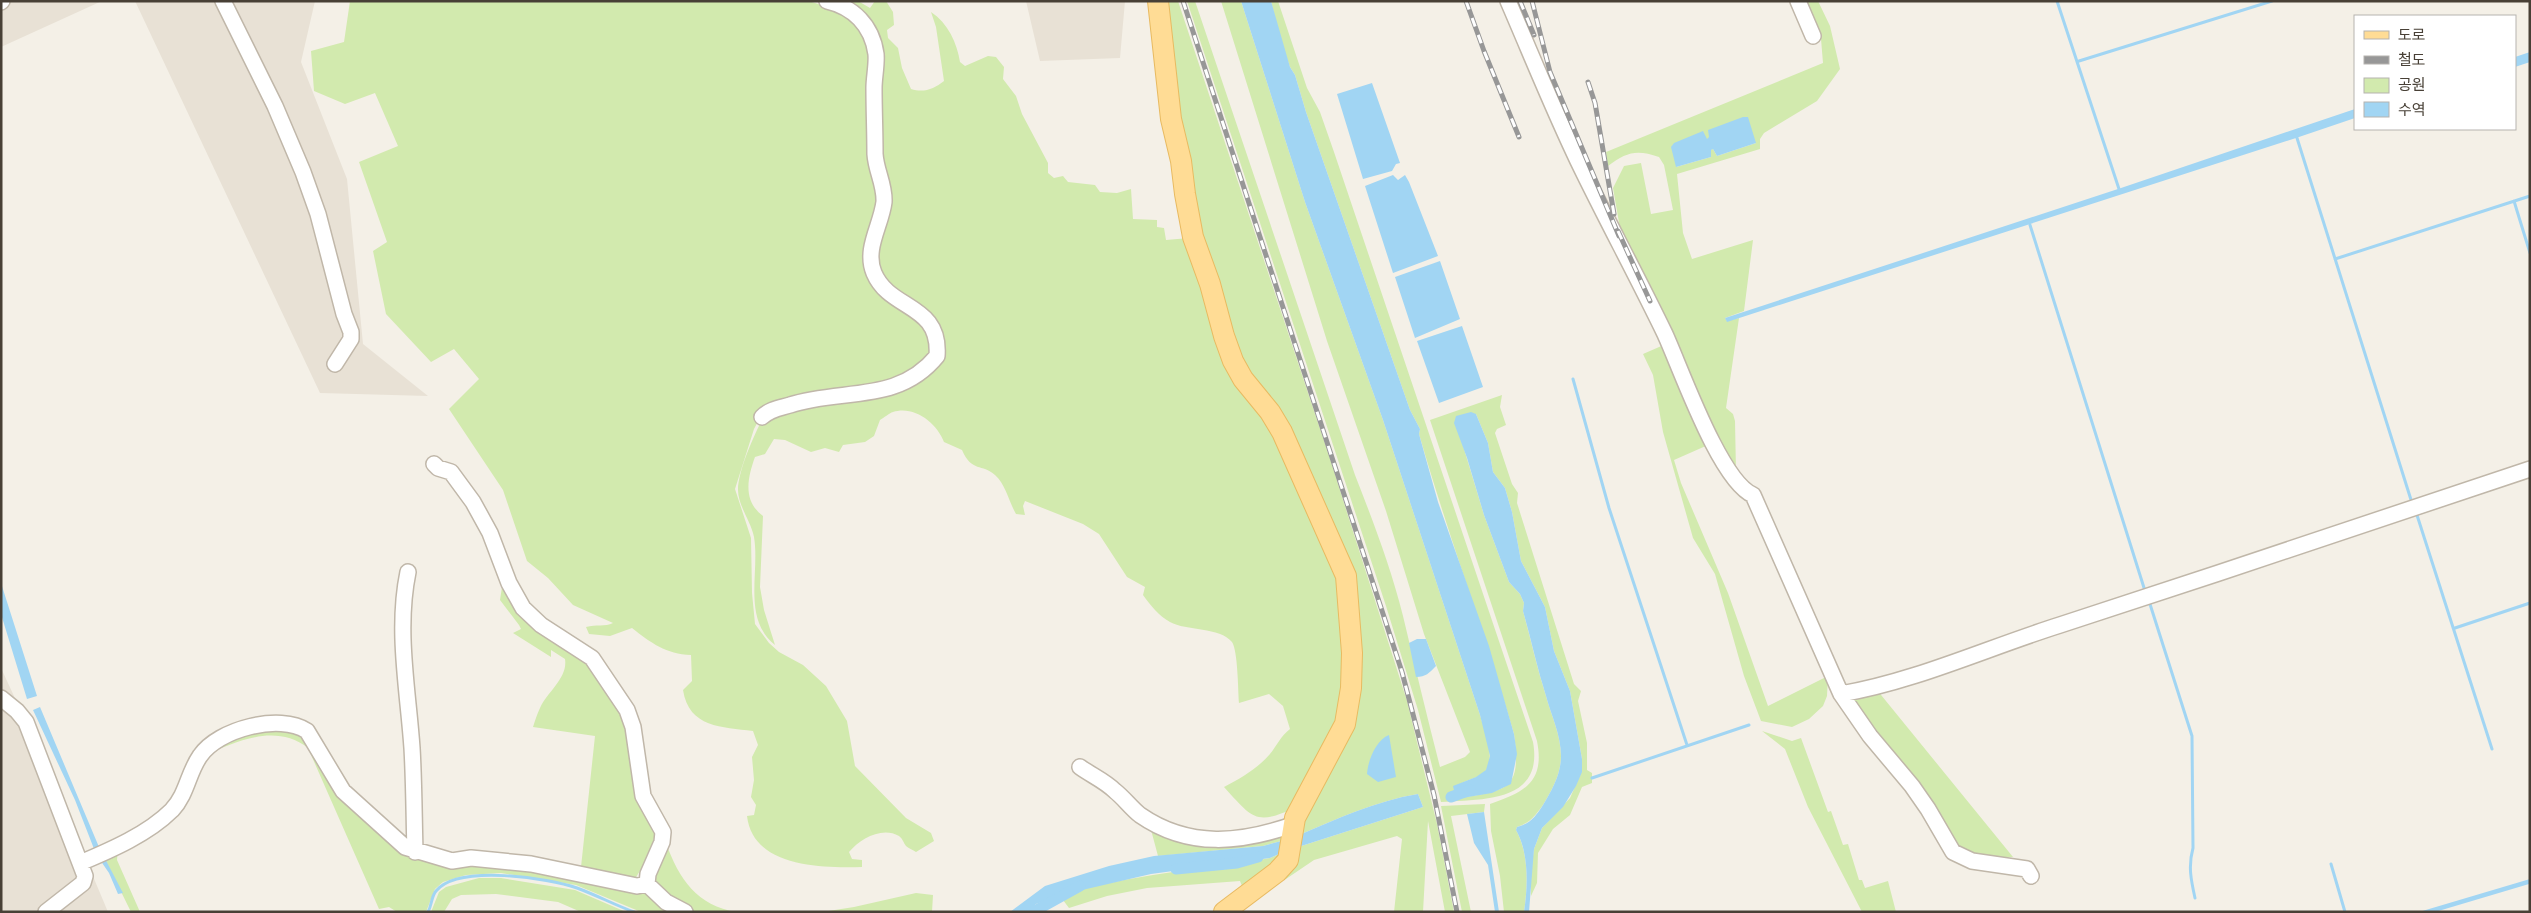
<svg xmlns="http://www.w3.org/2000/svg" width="2531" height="913" font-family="Manrope,'Noto Sans KR',sans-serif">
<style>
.residential{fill:#e8e1d5}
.green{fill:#d2eaae;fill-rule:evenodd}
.water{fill:#a1d5f3}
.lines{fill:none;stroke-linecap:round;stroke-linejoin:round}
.stream{stroke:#a1d5f3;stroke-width:3}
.canal{stroke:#a1d5f3;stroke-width:11}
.minor-casing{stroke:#c0b7a9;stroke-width:18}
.major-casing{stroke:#e8ba61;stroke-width:22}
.minor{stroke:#fff;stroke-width:15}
.major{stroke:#ffdc95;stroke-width:20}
.rail-casing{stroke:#979797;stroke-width:5}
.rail{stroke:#fff;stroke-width:3;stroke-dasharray:9;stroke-linecap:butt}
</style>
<rect width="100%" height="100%" fill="#f4f0e7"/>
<!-- residential -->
<path class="residential" d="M1 1H102L1 47Z
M135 1H315L301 62 347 179 363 344 428 396 320 393Z
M1026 1H1125L1120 58 1040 61Z
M1 668 50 774 108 912H1Z"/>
<!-- green -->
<path class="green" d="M350 1H808C842 11 855 17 869 50L881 193 868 262 899 303 930 333 932 352 925 361 897 380 764 410 754 429 735 489 751 538 752 593 755 624 769 643 779 652 803 665 826 686 847 721 855 766 906 818 931 833 934 841 916 852C913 850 908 848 906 846 903 842 903 839 899 836 882 826 860 839 849 852L852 859 862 860V867C823 868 753 868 747 816L754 815 756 805 751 797 754 780 752 757 758 745 753 731C722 727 689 728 683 690L692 681 691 655C666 654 651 643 632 628L610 636 589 634 586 627C596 624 605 627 613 623L573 605 548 578 527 561 503 490 449 409 479 379 454 349 431 362 386 314 373 251 387 242 359 162 398 146 375 93 345 104 314 91 311 51 344 42Z
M846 1H858L870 8 875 1H886L893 12 894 25 887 30 888 38 898 48 902 68 911 89C924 93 934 89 944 81L936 27 931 12C948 23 957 43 960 62L965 66 988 56 996 57 1004 67 1003 79 1016 96 1022 114 1048 163V173L1054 178 1063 176 1068 182 1095 185 1100 192 1117 193 1131 189 1133 219 1157 220V227L1164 228 1166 240 1189 238 1265 411 1336 558 1347 700 1299 806C1256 826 1254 820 1224 787 1241 778 1257 769 1270 754 1277 745 1281 736 1290 729L1283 706 1269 694 1239 703C1238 691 1238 651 1232 642 1220 627 1186 631 1170 622 1159 616 1150 605 1143 595L1145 587 1127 577 1099 534 1083 524 1025 501 1023 506 1025 515 1016 514C1009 502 1006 485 995 475 982 463 972 473 962 450L944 442C937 423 914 405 893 412 889 413 884 418 880 420L874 436 865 442 843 445 839 452 825 448 811 452 785 440 774 439 765 454 755 457C747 479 743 501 763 516L760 587 764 610 775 645C742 618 760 573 754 537 751 521 738 506 738 490 738 471 754 435 763 418L901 384 940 344 875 272 884 184 877 54Z
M1162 1H1178L1331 462 1407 701 1437 824 1454 912H1445L1428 821 1423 912H1394L1402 839 1397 836 1314 860 1286 879 1269 885 1295 848 1423 807 1418 794C1375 801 1337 819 1297 836L1335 757 1353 595 1244 368 1194 230Z
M1187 1H1195L1355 475C1373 521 1391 568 1403 616 1415 666 1427 717 1440 767L1465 757 1470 752 1424 634 1386 511 1327 341 1221 1H1241L1305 202 1383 420 1480 715C1484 730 1498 761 1483 774 1476 778 1467 780 1460 784L1456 799C1507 789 1522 793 1514 734 1485 633 1448 535 1419 434L1420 429 1410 410 1306 112 1295 75 1290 67 1280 39 1271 1H1278L1307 88 1320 112 1334 152 1533 742C1544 803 1482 799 1441 802L1418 710 1386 606Z
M1804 1H1818L1830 26 1840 69 1817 101 1764 133 1760 139V149L1677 174 1683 233 1692 259 1753 240 1744 311 1725 318 1727 321 1739 318 1726 408 1733 414 1735 421 1736 472 1713 434 1621 234 1613 188 1624 166 1641 163 1651 214 1673 210 1664 165 1659 157C1637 149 1626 152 1608 166L1606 152 1823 63 1821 39ZM1703 132 1706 139 1756 143 1717 156 1713 149 1710 150 1711 157 1676 167Z
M1666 344 1708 445 1674 460 1681 483 1728 593 1768 706 1828 676 1827 696 1823 706 1809 719 1792 727 1761 721 1744 676 1715 574 1693 538 1663 432 1653 375 1643 354Z
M1502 395 1500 407 1506 425 1497 429 1495 433 1512 484 1518 493 1517 503 1574 684 1581 691 1578 701 1587 743V770L1592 773V783L1582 787 1570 815 1553 829 1538 853 1537 883 1531 896V870L1534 849 1542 828 1570 798 1577 782 1582 759 1570 691 1554 651 1545 607 1521 561 1512 512 1505 488 1493 472 1488 443 1476 414 1461 439 1484 515 1509 582 1520 594 1524 603 1523 611C1531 640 1537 668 1546 696 1551 715 1561 735 1561 756 1561 774 1552 790 1543 805 1535 816 1530 823 1517 827L1516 830C1529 854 1528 885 1524 912H1504L1500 876 1491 831 1490 804C1525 792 1545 782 1537 741L1430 420Z
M502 587 510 602 530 626 583 656 599 683 626 717 635 798 655 833 651 853 633 882 581 867 595 736 533 727C535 721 537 714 540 708 548 691 568 678 565 659L551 650V657L513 633 521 629 519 625 500 600Z
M1877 690 2013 857 1982 858 1957 849 1847 698Z
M297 728 398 847 645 891 680 912H641L576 885 501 873 466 875 443 882 435 889 426 912H397L389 907 379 909 308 748C276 723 236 741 204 756L238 733Z
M1762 731 1792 741 1801 738 1828 812 1831 811 1843 845 1848 844 1859 880H1862L1865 888 1888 881 1896 912H1862L1808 807 1785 749Z
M1485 804 1484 812 1451 816 1471 912H1462L1441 806Z
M1150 826 1163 832 1280 833 1289 839 1263 846 1158 856Z
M666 843C679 879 697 906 737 912H694L654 887 651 872Z
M118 848 117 860 140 912H131L104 857Z
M1279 854H1285L1244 891 1240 881 1147 888 1107 896 1069 908 1060 896C1129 874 1200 870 1270 858Z
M479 878H501L575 890 626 912H581L558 902 496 894 461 895 452 899 444 912H431L439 892 446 887Z
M916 893 933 895 932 912H822L854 907Z"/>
<!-- water -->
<path class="water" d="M1241 1H1271L1290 67 1295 75 1306 112 1410 410 1420 429 1419 434 1438 502 1489 646 1514 734 1517 754 1511 784 1492 793 1456 799 1453 786 1476 777 1486 770 1490 756 1480 715 1383 420 1305 202Z
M2530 52V62L2515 67V57Z
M1372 83 1400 163 1396 164 1392 171 1363 179 1337 94Z
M2355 109V118L2296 138 1727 322 1725 318 2121 188Z
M1743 117H1748L1756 143 1717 156 1713 149 1711 150V157L1676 167 1671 147 1674 143 1703 131 1707 139 1709 137 1708 130Z
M1393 175 1398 180 1405 175 1409 182 1438 256 1393 273 1365 186Z
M1440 261 1460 319 1415 338 1395 277Z
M1462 326 1483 387 1439 403 1417 341Z
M1471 412 1476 414 1488 443 1493 472 1505 488 1512 512 1521 561 1545 607 1554 651 1570 691 1582 759V772L1576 786 1563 807 1542 828 1534 849 1529 912H1524C1528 886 1529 853 1516 830L1517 827C1530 824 1536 816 1543 805 1552 790 1561 774 1561 756 1561 735 1551 715 1546 696 1537 668 1531 639 1523 611L1524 603 1520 594 1509 582 1484 515 1467 458 1454 423 1456 416Z
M1 583 37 696 27 699 1 614Z
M1417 639H1426L1436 666C1429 673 1426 677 1416 677L1409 643Z
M40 707 99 847 123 893 118 894 109 873 96 854 75 800 33 710Z
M1389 735 1396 777 1378 782 1367 774C1368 760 1376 740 1389 735Z
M1418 794 1423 807 1295 848 1297 836C1337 819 1375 801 1418 794Z
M1484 812 1499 912H1495L1488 865 1474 843 1467 814Z
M1289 839 1279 854 1270 858 1151 874 1065 894 1036 904 1028 912H1010L1045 886 1109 866 1154 856 1263 846Z
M2530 879 2529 884 2435 912H2419Z"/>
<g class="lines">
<!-- stream -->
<path class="stream" d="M2057 1 2119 189
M2079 61 2272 1
M2297 138 2412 503
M2514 201 2530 253
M2030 225 2145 591
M2335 259 2530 196
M1573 379 1609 508 1687 745
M2416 512 2492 749
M2149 601 2192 736 2193 848C2188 866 2191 880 2195 898
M2455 628 2530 603
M1592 778 1749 725
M2331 864 2345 912
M428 912C432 905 431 897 436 891 458 864 549 878 577 888 596 895 615 905 634 912"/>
<!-- canal -->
<path class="canal" d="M1451 797 1470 790
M1176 869 1237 863 1258 857
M1033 912 1080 886"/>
<!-- minor casing -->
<g class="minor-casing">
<path id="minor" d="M223 1 275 106 303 172 318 214 344 314 351 332V339L335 364
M1508 1C1531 54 1553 109 1578 161 1606 219 1637 276 1665 334 1681 369 1720 481 1753 495L1841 694 1870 736 1912 786 1928 809 1953 852 1972 861 2027 869 2031 876
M1798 1 1813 36
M1 2 2 1
M762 417C770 409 780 408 790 405 842 388 898 404 937 356 941 303 890 311 874 273 864 249 881 226 884 202 885 185 876 171 875 154 875 132 874 110 874 88 874 77 877 65 876 54 872 25 853 7 827 1
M434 464 438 468 451 472 473 502 490 533 509 583 523 608 541 625 592 658 627 710 633 727 643 796 663 832 662 842 648 874 647 884 666 902 685 912
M408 572C396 630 408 690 412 748 414 782 414 817 415 852
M1841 694C1916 681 1987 648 2060 625 2217 574 2373 522 2530 469
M1 698 17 711 26 722 85 876 83 883 46 912
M1080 767C1091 775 1105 781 1115 791 1124 798 1131 808 1140 815 1189 849 1242 843 1295 824
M80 863C111 850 148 834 172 810 187 794 188 773 200 756 218 729 280 713 307 731L343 791 405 847 452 861 471 858 531 864 637 886 647 884"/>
</g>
<!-- major casing -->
<g class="major-casing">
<path id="major" d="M1158 1 1171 119 1181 161 1185 194 1193 237 1210 284 1224 336 1233 361 1243 379 1270 412 1282 432 1346 576 1352 653 1351 688 1345 724 1295 818 1288 860 1277 872 1224 912"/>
</g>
<!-- minor -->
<use href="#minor" class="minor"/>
<!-- major -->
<use href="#major" class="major"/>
<!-- rail casing -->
<g class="rail-casing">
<path id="rail" d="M1183 1 1402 672 1434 795 1457 912
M1466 1 1484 51 1519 137
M1520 1 1534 35
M1532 1 1550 72 1619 236
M1588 82 1595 103 1614 214
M1618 231 1650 301"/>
</g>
<!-- rail -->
<use href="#rail" class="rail"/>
</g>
<!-- border -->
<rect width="2531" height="913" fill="none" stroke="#484036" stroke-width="5"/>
<!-- legend -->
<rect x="2354" y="15" width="162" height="115" fill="#ffffff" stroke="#b6b3af"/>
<rect x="2364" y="31" width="25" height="8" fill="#ffdc95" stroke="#b6b3af"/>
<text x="2398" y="40" font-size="15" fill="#484036">도로</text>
<rect x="2364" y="56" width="25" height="8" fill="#979797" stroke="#b6b3af"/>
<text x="2398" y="65" font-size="15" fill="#484036">철도</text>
<rect x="2364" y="78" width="25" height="15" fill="#d2eaae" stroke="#b6b3af"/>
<text x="2398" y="90" font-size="15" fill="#484036">공원</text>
<rect x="2364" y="102" width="25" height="15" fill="#a1d5f3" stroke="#b6b3af"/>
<text x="2398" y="115" font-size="15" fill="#484036">수역</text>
</svg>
